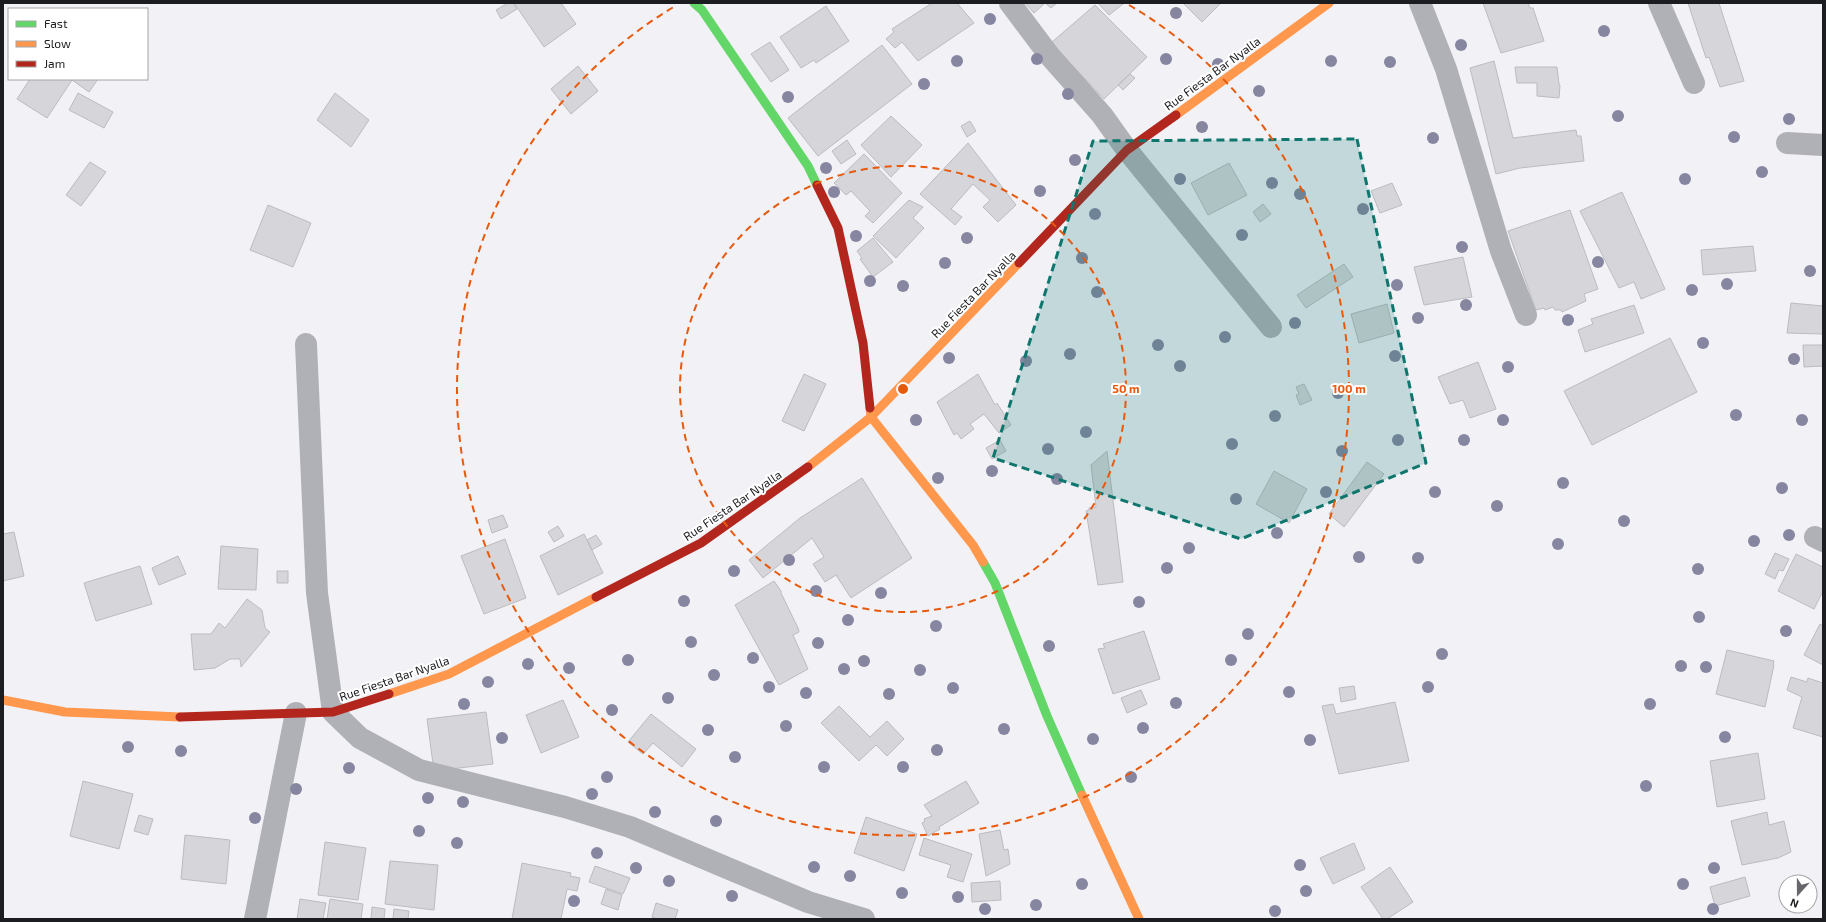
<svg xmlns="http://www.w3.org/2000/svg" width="1826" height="922" font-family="'Exo 2',sans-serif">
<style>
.building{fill:#d6d6da;stroke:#bbbcc0}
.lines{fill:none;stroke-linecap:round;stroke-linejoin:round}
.street{stroke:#b0b1b6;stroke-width:22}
.fast{stroke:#63d668;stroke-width:9}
.slow{stroke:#ff974d;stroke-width:9}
.jam{stroke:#b3261e;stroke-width:9}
.tree{fill:#8786a1}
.marked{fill:#0f766e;fill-opacity:0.2;stroke:#0f766e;stroke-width:3;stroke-dasharray:8 5;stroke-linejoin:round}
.ring{fill:none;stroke:#e8590c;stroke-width:2;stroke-dasharray:7 5}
.labels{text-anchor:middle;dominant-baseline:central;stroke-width:4;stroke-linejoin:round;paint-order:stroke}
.street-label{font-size:12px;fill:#1c1d20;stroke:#fff}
.centre{fill:#e8590c;stroke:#fff;stroke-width:2}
.ring-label{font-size:12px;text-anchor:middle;font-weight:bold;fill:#e8590c;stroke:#fff;stroke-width:4;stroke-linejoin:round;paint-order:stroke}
</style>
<rect width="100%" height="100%" fill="#f1f1f6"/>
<!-- building -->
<path class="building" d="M508 3H513L517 9 501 19 496 10Z
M514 3H561L576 24 544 47Z
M932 3H957L974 23 918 61 902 42 895 48 886 39 894 32 892 29Z
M1025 3H1057L1051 8 1045 3 1034 13Z
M1098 3H1122L1123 4 1109 15Z
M1183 3H1221L1202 22Z
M1483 3H1528L1530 8H1533L1544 41 1501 53Z
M1688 3H1719L1744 81 1720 87 1709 57 1706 58Z
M1095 5 1147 57 1104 99 1066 59 1045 48Z
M826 6 849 41 816 63 814 60 801 68 780 37Z
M770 42 789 70 771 82 751 54Z
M882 45 912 84 818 156 788 118Z
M1494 61 1513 138 1576 130 1577 136H1581L1584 161 1520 168 1496 174 1470 68Z
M578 66 598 91 571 114 551 89Z
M1515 67H1557L1559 84 1560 85 1559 98 1537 96V83H1517Z
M1130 74 1135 78 1123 90 1118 85Z
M30 79H98L89 92 72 80 47 118 17 99Z
M78 93 113 112 104 128 69 110Z
M335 93 369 120 351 147 317 120Z
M891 116 922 145 891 177 861 145Z
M970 121 976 131 967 137 961 126Z
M847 140 856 154 841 164 832 151Z
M968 143 1016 205 998 222 983 207 990 200 973 184 951 209 962 217 955 225 920 194Z
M864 154 902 193 873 223 865 216 870 211 851 191 846 195 834 183Z
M90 162 106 172 81 206 66 195Z
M1229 163 1247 195 1208 215 1191 183Z
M1392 183 1402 205 1380 213 1371 191Z
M1622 192 1665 289 1641 299 1634 282 1619 288 1580 211Z
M909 200 923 207 913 218 924 228 896 258 873 236Z
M1263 204 1271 214 1260 222 1253 212Z
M268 205 311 223 293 267 250 250Z
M1570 210 1598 289 1584 294 1586 301 1562 312 1561 310H1555L1553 307 1545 310 1544 308 1536 310 1508 231Z
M873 238 893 262 873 277 860 259 862 258 857 251Z
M1753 246 1756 271 1703 275 1701 250Z
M1463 257 1472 297 1424 305 1414 267Z
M1344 264 1353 277 1306 308 1297 295Z
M1791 303 1823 306V334L1787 333Z
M1387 304 1394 333 1359 343 1351 314Z
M1634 305 1644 333 1585 352 1578 330 1593 324 1591 319Z
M1670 338 1697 392 1592 445 1564 391Z
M1803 345H1823V366L1804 367Z
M1478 362 1496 409 1470 418 1463 400 1450 404 1438 377Z
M804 374 826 384 804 431 782 421Z
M978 374 995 405 997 403 1011 425 999 433 984 414 970 424 974 429 961 439 957 433 954 435 937 402Z
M1304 384 1312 400 1300 405 1296 395 1299 394 1296 387Z
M1000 440 1006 451 992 459 986 448Z
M1107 451 1123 582 1098 585 1086 511 1089 510V508L1096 507 1091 465Z
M1367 462 1384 474 1344 527 1329 514Z
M1274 471 1307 489 1289 523 1256 504Z
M862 478 912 558 851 598 836 575 825 582 813 564 824 557 812 538 763 578 749 560 800 518Z
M503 515 508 527 492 533 488 520Z
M558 526 564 536 554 542 548 532Z
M14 532 24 576 3 581V534Z
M584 534 603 573 558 595 540 556Z
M596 535 602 544 592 550 587 540Z
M505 539 526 598 484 614 461 556Z
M221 546 258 549 256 590 218 589Z
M1775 553 1789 559 1783 571 1779 570 1775 579 1765 574Z
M1796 554 1823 567V591L1814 609 1778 591Z
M178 556 186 574 159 585 152 568Z
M140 566 152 604 96 621 84 583Z
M277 571H288V583H277Z
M774 581 781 591V593L798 628 799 632 793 635 808 669 779 685 735 605Z
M247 599 262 610 265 628 270 632 241 667 240 659H230L215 668 194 670 191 634H211L219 623 225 628Z
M1820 624 1823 626V665L1804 655Z
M1144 631 1160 679 1113 694 1098 649 1105 648 1103 644Z
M1727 650 1774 661 1773 665H1774L1765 707 1716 694Z
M1791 677 1807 682 1808 678 1823 683V737L1793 728 1802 697 1787 690Z
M1354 686 1356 699 1341 702 1339 688Z
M1141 690 1147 704 1127 713 1121 698Z
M563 700 579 737 541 753 526 715Z
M1395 702 1409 761 1339 774 1322 706 1333 704 1336 714Z
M839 706 870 737 887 721 904 739 887 756 876 745 859 761 821 723Z
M486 712 493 764 434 771 427 719Z
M651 714 696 749 682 767 653 743 643 754 628 742Z
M1758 753 1765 799 1717 807 1710 761Z
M83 781 133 794 119 849 70 836Z
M966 781 979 803 939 827 940 829 928 836 922 823 925 821 924 819 932 816 924 805Z
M1767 812 1769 825 1784 821 1791 852 1778 858 1742 865 1731 821Z
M139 815 153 819 148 835 134 831Z
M866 817 917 834 904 871 854 853Z
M1000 830 1004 850 1008 849 1010 864 986 876 979 834Z
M185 835 230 840 226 884 181 879Z
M924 838 972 854 963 882 947 877 951 865 919 855Z
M325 842 366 848 358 900 318 895Z
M1354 843 1365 869 1333 884 1320 858Z
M390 861 438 865 434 910 385 904Z
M522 863 571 873 570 876 580 878 577 891 567 889 561 919H512Z
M595 866 630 878 623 894 589 882Z
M1390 867 1413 902 1387 919H1383L1361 887Z
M1745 877 1750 896 1715 906 1710 887Z
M1000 881 1001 900 972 902 971 883Z
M606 889 622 895 618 910 601 904Z
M300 899 326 903 323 919H297Z
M330 899 363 904 361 919H327Z
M656 903 678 910 675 919H658L652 917Z
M372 907 385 909 384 919H371Z
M394 909 409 911 408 919H393Z"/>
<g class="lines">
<!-- street -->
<path class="street" d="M1010 3 1049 55 1102 115 1127 150 1271 327
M1420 3 1446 69 1501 251 1526 315
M1659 3 1694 83
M1787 143 1823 145
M306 344 317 593 333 712 360 738 419 770 565 807 630 827 808 902 864 919
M1815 537 1823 541
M255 919 296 713"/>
<!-- fast -->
<path class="fast" d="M694 3 702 10 808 166 817 185
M983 562 995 583 1047 716 1082 795"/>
<!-- slow -->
<path class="slow" d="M1176 115 1329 3
M870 408 871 417 973 545 983 562
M808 467 871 417 1019 263
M389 694 449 674 596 597
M3 700 65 712 180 717
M1082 795 1139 919"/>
<!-- jam -->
<path class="jam" d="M817 185 838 228 863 343 870 408
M1019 263 1127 150 1176 115
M596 597 701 543 808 467
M180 717 333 712 389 694"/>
</g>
<!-- trees -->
<g class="tree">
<circle cx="1176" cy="13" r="6"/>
<circle cx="990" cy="19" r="6"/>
<circle cx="1604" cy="31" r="6"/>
<circle cx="1461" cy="45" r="6"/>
<circle cx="1037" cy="59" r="6"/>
<circle cx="1166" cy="59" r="6"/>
<circle cx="957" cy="61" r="6"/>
<circle cx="1331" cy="61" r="6"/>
<circle cx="1390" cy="62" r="6"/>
<circle cx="1218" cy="64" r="6"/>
<circle cx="924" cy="84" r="6"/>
<circle cx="1259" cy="91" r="6"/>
<circle cx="1068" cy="94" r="6"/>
<circle cx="788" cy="97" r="6"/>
<circle cx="1618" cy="116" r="6"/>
<circle cx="1789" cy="119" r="6"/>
<circle cx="1202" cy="127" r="6"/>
<circle cx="1734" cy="137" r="6"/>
<circle cx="1433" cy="138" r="6"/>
<circle cx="1075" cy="160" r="6"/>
<circle cx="826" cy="168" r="6"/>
<circle cx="1762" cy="172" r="6"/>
<circle cx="1180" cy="179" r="6"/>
<circle cx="1685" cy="179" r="6"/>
<circle cx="1272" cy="183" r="6"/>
<circle cx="1040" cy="191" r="6"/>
<circle cx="834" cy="192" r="6"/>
<circle cx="1300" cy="194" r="6"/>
<circle cx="1363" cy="209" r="6"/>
<circle cx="1095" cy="214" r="6"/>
<circle cx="1242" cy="235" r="6"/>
<circle cx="856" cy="236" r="6"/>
<circle cx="967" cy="238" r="6"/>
<circle cx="1462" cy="247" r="6"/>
<circle cx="1082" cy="258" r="6"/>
<circle cx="1598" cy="262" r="6"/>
<circle cx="945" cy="263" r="6"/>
<circle cx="1810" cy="271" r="6"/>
<circle cx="870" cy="281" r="6"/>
<circle cx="1727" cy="284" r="6"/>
<circle cx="1397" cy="285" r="6"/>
<circle cx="903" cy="286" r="6"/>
<circle cx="1692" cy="290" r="6"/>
<circle cx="1097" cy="292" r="6"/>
<circle cx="1466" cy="305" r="6"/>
<circle cx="1418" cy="318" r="6"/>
<circle cx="1568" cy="320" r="6"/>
<circle cx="1295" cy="323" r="6"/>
<circle cx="1225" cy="337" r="6"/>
<circle cx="1703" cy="343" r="6"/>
<circle cx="1158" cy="345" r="6"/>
<circle cx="1070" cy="354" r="6"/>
<circle cx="1395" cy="356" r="6"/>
<circle cx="949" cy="358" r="6"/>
<circle cx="1794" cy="359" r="6"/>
<circle cx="1026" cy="361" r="6"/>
<circle cx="1180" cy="366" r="6"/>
<circle cx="1508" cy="367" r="6"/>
<circle cx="1338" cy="393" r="6"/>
<circle cx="1736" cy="415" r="6"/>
<circle cx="1275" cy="416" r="6"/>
<circle cx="916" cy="420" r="6"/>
<circle cx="1503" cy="420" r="6"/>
<circle cx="1802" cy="420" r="6"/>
<circle cx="1086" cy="432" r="6"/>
<circle cx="1398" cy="440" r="6"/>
<circle cx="1464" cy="440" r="6"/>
<circle cx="1232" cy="444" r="6"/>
<circle cx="1048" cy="449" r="6"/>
<circle cx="1342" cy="451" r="6"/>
<circle cx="992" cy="471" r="6"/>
<circle cx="938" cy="478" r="6"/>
<circle cx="1057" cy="479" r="6"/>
<circle cx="1563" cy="483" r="6"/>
<circle cx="1782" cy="488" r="6"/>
<circle cx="1326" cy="492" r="6"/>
<circle cx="1435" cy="492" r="6"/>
<circle cx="1236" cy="499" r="6"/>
<circle cx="1497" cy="506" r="6"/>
<circle cx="1624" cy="521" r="6"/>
<circle cx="1277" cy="533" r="6"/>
<circle cx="1789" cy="535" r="6"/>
<circle cx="1754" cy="541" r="6"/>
<circle cx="1558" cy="544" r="6"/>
<circle cx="1189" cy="548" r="6"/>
<circle cx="1359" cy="557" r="6"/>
<circle cx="1418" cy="558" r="6"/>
<circle cx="789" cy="560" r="6"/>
<circle cx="1167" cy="568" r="6"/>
<circle cx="1698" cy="569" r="6"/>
<circle cx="734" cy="571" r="6"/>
<circle cx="816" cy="591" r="6"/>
<circle cx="881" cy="593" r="6"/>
<circle cx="684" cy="601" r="6"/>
<circle cx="1139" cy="602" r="6"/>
<circle cx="1699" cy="617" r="6"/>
<circle cx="848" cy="620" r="6"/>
<circle cx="936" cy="626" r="6"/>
<circle cx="1786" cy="631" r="6"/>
<circle cx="1248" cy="634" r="6"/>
<circle cx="691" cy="642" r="6"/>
<circle cx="818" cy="643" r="6"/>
<circle cx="1049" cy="646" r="6"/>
<circle cx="1442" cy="654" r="6"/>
<circle cx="753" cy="658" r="6"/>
<circle cx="628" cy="660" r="6"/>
<circle cx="1231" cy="660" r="6"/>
<circle cx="864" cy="661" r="6"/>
<circle cx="528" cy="664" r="6"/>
<circle cx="1681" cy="666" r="6"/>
<circle cx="1706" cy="667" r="6"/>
<circle cx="569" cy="668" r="6"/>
<circle cx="844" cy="669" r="6"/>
<circle cx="920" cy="670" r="6"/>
<circle cx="714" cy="675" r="6"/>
<circle cx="488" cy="682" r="6"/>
<circle cx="769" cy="687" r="6"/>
<circle cx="1428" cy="687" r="6"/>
<circle cx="953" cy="688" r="6"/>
<circle cx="1289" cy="692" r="6"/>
<circle cx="806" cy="693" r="6"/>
<circle cx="889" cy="694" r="6"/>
<circle cx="668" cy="698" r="6"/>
<circle cx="1176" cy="703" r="6"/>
<circle cx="464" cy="704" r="6"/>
<circle cx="1650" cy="704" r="6"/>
<circle cx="612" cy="710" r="6"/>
<circle cx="786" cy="726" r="6"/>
<circle cx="1143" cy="728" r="6"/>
<circle cx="1004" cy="729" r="6"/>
<circle cx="708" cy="730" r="6"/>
<circle cx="1725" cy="737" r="6"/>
<circle cx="502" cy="738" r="6"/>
<circle cx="1093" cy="739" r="6"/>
<circle cx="1310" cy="740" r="6"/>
<circle cx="128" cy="747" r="6"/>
<circle cx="937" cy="750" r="6"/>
<circle cx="181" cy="751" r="6"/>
<circle cx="735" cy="757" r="6"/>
<circle cx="824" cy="767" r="6"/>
<circle cx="903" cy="767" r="6"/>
<circle cx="349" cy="768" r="6"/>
<circle cx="607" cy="777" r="6"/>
<circle cx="1131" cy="777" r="6"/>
<circle cx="1646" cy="786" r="6"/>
<circle cx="296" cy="789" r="6"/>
<circle cx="592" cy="794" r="6"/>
<circle cx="428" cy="798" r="6"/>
<circle cx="463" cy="802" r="6"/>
<circle cx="655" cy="812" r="6"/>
<circle cx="255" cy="818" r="6"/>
<circle cx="716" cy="821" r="6"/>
<circle cx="419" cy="831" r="6"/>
<circle cx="457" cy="843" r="6"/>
<circle cx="597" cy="853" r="6"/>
<circle cx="1300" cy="865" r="6"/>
<circle cx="814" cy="867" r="6"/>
<circle cx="636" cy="868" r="6"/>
<circle cx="1714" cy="868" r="6"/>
<circle cx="850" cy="876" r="6"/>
<circle cx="669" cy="881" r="6"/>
<circle cx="1082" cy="884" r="6"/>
<circle cx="1683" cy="884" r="6"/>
<circle cx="1306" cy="891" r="6"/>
<circle cx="902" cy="893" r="6"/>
<circle cx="732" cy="896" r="6"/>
<circle cx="958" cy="897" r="6"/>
<circle cx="574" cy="901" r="6"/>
<circle cx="1036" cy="905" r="6"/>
<circle cx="985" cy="909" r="6"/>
<circle cx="1713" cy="909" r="6"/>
<circle cx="1275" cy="911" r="6"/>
</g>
<!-- marked area -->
<path class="marked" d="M1357 139 1426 463 1241 539 993 458 1093 141Z"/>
<!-- distance rings -->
<g class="ring">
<circle cx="903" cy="389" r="223"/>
<path d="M1129 5A446 446 0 1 1 677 5"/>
</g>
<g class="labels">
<!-- street labels -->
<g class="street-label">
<text transform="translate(1212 73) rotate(-36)">Rue Fiesta Bar Nyalla</text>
<text transform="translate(973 294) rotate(-46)">Rue Fiesta Bar Nyalla</text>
<text transform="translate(732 505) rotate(-34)">Rue Fiesta Bar Nyalla</text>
<text transform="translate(394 678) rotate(-19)">Rue Fiesta Bar Nyalla</text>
</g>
</g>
<circle cx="903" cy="389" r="6" class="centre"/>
<g class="ring-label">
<text x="1126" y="393">50 m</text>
<text x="1349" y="393">100 m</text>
</g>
<!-- border -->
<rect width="1826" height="922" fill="none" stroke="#1c1d20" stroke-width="8"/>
<!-- legend -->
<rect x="8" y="8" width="140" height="72" fill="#ffffff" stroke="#a4a5a6"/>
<rect x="16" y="21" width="20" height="6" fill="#63d668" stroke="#a4a5a6"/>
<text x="44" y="28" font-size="12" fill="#1c1d20">Fast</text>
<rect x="16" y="41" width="20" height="6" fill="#ff974d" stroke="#a4a5a6"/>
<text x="44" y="48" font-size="12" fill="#1c1d20">Slow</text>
<rect x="16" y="61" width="20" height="6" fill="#b3261e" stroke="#a4a5a6"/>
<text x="44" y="68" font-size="12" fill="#1c1d20">Jam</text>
<!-- north arrow -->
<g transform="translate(1798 894) rotate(201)"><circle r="19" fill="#ffffff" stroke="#a4a5a6"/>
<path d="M0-3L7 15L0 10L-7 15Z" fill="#67676b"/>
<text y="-6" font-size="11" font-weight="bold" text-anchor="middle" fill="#1c1d20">N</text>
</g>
</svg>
